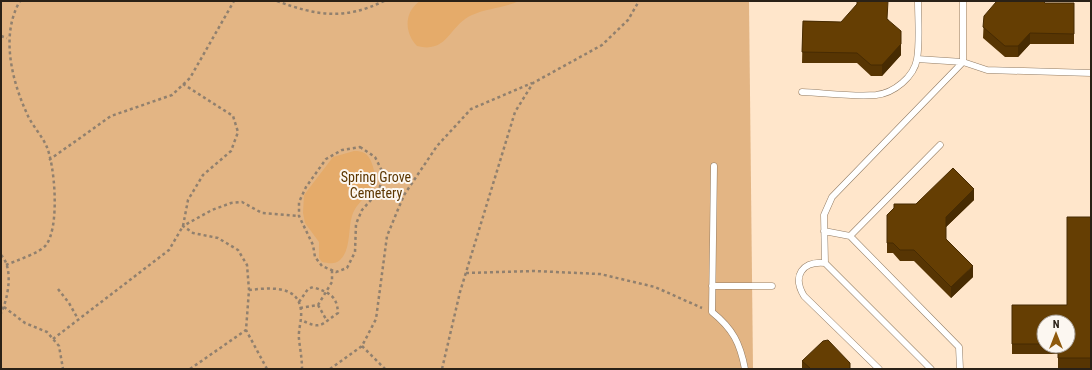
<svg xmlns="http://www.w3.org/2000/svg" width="1092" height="370" font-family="'Roboto Condensed',sans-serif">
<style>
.green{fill:#e3b584}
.water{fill:#e5ab6a}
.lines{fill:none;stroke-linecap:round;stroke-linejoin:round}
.service-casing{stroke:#937d65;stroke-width:7}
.path{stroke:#91806e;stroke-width:2.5;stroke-dasharray:3 3;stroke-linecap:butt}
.service{stroke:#fff;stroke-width:6}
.wall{fill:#573503;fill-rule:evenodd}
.shaded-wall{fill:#472b02}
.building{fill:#653e03;stroke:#472b02}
.labels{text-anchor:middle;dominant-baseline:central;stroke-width:4;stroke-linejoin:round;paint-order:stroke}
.park-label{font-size:14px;fill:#5c3600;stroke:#fcf7f1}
</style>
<rect width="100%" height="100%" fill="#ffe6cb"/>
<!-- green -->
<path class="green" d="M1 1H749L753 369H1Z"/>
<!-- water -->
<path class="water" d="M420 1H519C504 8 487 8 472 15 449 25 448 54 417 46 404 32 404 12 420 1Z
M354 151C363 151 367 153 371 161 384 194 359 194 352 216 348 229 351 250 340 260 335 265 328 263 322 262L319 258V242L305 223 303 213 304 195 333 157Z"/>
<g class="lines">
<!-- service casing -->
<g class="service-casing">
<path id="service" d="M917 59 963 62V1
M802 92C826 93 852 97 876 95 894 93 914 77 917 59 920 42 918 19 918 1
M714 166 712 312C733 329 740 343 745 369
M824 231 850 236 959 347 960 369
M850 236 940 145
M825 263 824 215 832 197 963 62 987 70 1091 73
M712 286H772
M879 369 804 296C792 276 802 261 825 263L931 369"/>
</g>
<!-- path -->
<path class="path" d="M277 1C317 16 345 20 384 1
M1 36 7 38
M360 147 375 157 383 173 379 191 362 210 356 224 355 252 347 268 336 272 322 266 315 257 313 245 299 216V202L306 187 326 159 342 150Z
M49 160 111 116 172 95 190 78 234 1
M1 255C14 268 8 299 1 313
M6 265C15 261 40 253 46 245 60 227 55 164 46 145 41 135 33 126 28 116 12 82 0 35 20 1
M466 273 534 271 600 274 655 287 702 308
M58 289 69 303 78 319
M249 290C268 288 299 284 301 311 302 320 298 330 299 339 300 349 302 358 302 369
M299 302 308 289 313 287C329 293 337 295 338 313 320 325 322 330 301 320
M318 305 327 321
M4 307 25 323 47 332 59 346 63 369
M300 308 318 305 332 282V270
M53 339 169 250 183 226 188 200 203 175 231 151 238 132 233 116 183 84
M362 346 385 369
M190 369 246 330
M267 369 246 330 249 290 247 265 238 250 218 238 193 233 183 226 212 210 231 203 242 202 262 213 299 216
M330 369 362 346 376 319 387 236 404 195 437 146 471 109 532 83
M442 369 460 292 515 112 533 83 602 45 628 20 639 1"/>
<!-- service -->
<use href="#service" class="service"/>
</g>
<!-- wall -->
<path class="wall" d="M1045 3H1074V44H1030L1018 57H1005L983 38 984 16Z
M888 19 901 55 882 76H871L857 63H802L803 21 841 22Z
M974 200 946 227V239L973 277 951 298 914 261H900L893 253H887V215L916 204Z
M1091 217V369H1058V354H1012V305H1067ZM1044 322 1068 346H1044Z
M802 361 850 369H802Z"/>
<!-- shaded-wall -->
<path class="shaded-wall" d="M901 31V55L882 76V65Z
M1030 33V44L1018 57V46Z
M974 189V200L946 227V217Z
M973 266V277L951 298V287Z"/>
<!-- building -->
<path class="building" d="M857 1H888L887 19 901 31V44L882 65H871L857 53 802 52 803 21 841 22 857 4Z
M996 1H1043L1045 3H1074V34L1030 33 1018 46H1005L983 27 984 16 996 2Z
M953 168 974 189 946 217V239L973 266 951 287 914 250H900L893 243H887V215L894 208V204H916Z
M1067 217H1091V358H1058V346H1068V322H1044V344H1012V305H1067Z
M828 340 850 363V369H811L802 361 823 341Z"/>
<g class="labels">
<!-- park labels -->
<g class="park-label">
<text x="376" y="177">Spring Grove<tspan x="376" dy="16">Cemetery</tspan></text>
</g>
</g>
<!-- border -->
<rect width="1092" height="370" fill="none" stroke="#2a2117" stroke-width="4"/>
<!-- north arrow -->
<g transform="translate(1056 334)"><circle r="19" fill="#fcf7f1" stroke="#a8a19a"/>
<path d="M0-3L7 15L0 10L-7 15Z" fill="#8f5a0d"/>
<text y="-6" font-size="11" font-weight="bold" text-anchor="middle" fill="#2a2117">N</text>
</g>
</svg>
